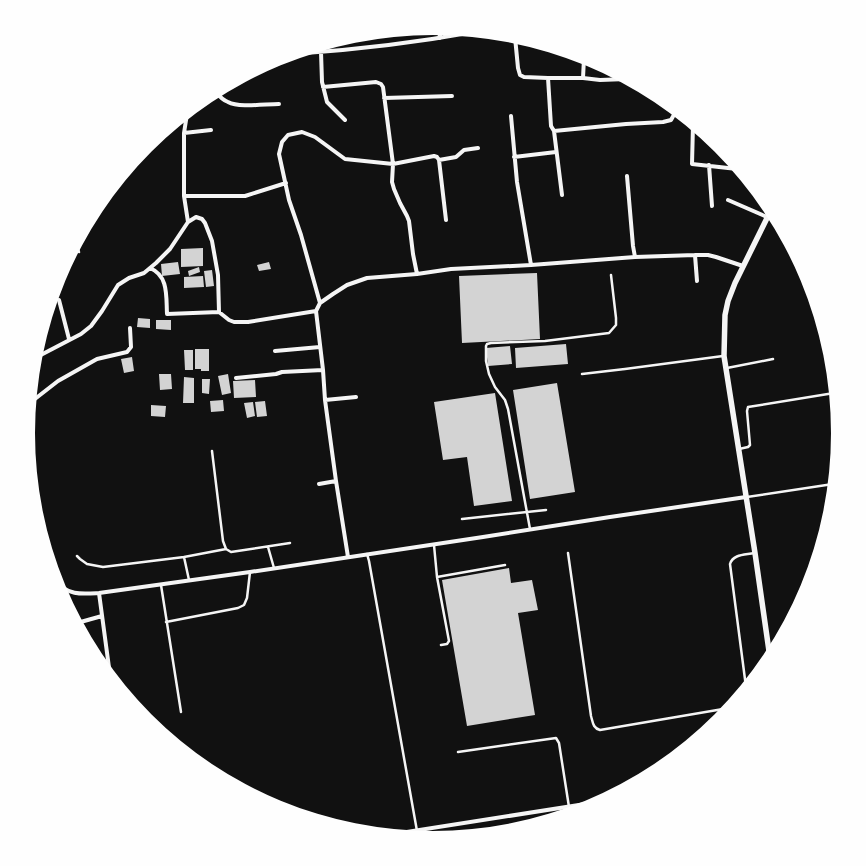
<svg xmlns="http://www.w3.org/2000/svg" width="866" height="866" font-family="Spectral,serif">
<style>
.building{fill:#d3d3d3}
.lines{fill:none;stroke-linecap:round;stroke-linejoin:round}
.service{stroke:#f5f5f5;stroke-width:2.5}
.minor{stroke:#f5f5f5;stroke-width:4}
.tertiary{stroke:#f5f5f5;stroke-width:5.5}
</style>
<rect width="100%" height="100%" fill="#111"/>
<!-- building -->
<path class="building" d="M203 248V266L181 267V249Z
M178 262 180 274 162 276 161 264Z
M269 262 271 269 259 271 257 265Z
M199 267 200 272 189 276 188 271Z
M212 270 214 286 206 287 204 271Z
M537 273 540 339 462 343 459 276Z
M203 276 204 287 184 288V277Z
M138 318 150 319V328L137 327Z
M156 320H171V330L156 329Z
M566 344 568 364 516 368 515 348Z
M510 346 512 364 488 366 486 348Z
M195 349H209V371H201V369H195Z
M184 350H193V370H185Z
M132 357 134 371 124 373 121 359Z
M159 374H171L172 389 160 390Z
M228 374 231 393 222 395 218 376Z
M184 377 194 378V403H183Z
M202 379H210L209 394 202 393Z
M255 380 256 397 234 398 233 381Z
M557 383 575 492 530 499 513 390Z
M495 393 512 501 474 506 467 457 443 460 434 402Z
M223 400 224 411 211 412 210 401Z
M265 401 267 416 257 417 255 402Z
M253 402 255 416 247 418 244 403Z
M151 405 166 406 165 417 151 416Z
M509 568 511 583 532 580 538 610 518 613 535 715 467 726 442 580Z"/>
<g class="lines">
<!-- service -->
<path class="service" d="M77 245 79 252
M727 368 773 359
M582 374 625 369 723 356
M739 449 748 447 750 445 747 411 748 407 834 393
M212 451 223 541 226 549 231 552 290 543
M747 497 833 484
M462 519 546 510
M530 529 508 409 505 400 495 387 489 374 486 361V346L487 344 491 343 545 341 609 333 616 325V318L611 275
M434 545 437 577 449 641 447 644 441 645
M268 547 274 568
M568 553 591 716C593 723 593 728 600 730L729 708
M367 554 369 561 417 831 419 837
M77 556 80 559 87 564 103 567 184 557 226 549
M184 557 189 580
M437 577 505 565
M161 585 181 712
M166 622 238 608 244 605 247 598 250 572
M746 687 730 564C733 554 745 555 754 553
M458 752 556 738 559 743 569 807"/>
<!-- minor -->
<path class="minor" d="M439 29 440 38
M515 37 518 68 520 75 524 77 548 78 551 126 554 131 562 195
M321 52 322 82 327 102 345 120
M293 54C354 50 414 43 474 32
M548 78H583L584 58
M583 78 600 80 627 79
M323 87 376 82 381 84 383 87 393 164 392 182 394 189 400 203 407 216 409 221 413 254 417 274
M216 92C219 96 223 100 228 102 239 108 265 104 279 104
M384 98 452 96
M511 116 517 182 531 265
M693 125 692 164 737 169
M554 131 626 124 663 122 671 120 676 111
M184 133 211 130
M514 157 556 152
M439 160 456 157 464 150 478 148
M709 165 712 206
M627 176 633 246 635 257
M184 196H245L286 183
M728 200 767 217
M188 222 196 217 202 219 205 223 212 241 218 275 219 312 229 320 234 322H248L316 311
M695 255 697 281
M150 268C169 276 166 297 167 314L219 312
M59 300 69 339
M320 303 301 235 289 200 279 154 282 142 288 135 302 132 315 137 345 159 393 164 434 156 437 157 439 160 446 220
M275 351 320 347
M35 358 81 334 91 326 102 311 118 285 129 278 144 273 156 263 170 249 188 222 184 196V133L187 114
M236 378 276 374 282 372 323 370
M325 400 356 397
M31 402 58 381 97 359 127 352 131 347 130 328
M319 484 336 481
M35 501 46 547
M348 557 336 481 325 400 323 370 316 311 320 303 333 294 347 285 367 278 417 274 451 269 531 265 635 257 695 255H708L716 257 743 266
M57 581C67 596 83 594 99 593L250 572 483 537 610 517 746 497
M99 593 110 675
M77 623 102 616
M102 665 108 663
M394 834 598 802"/>
<!-- tertiary -->
<path class="tertiary" d="M770 658 755 553 724 356 725 315 728 301 735 283 771 210"/>
</g>
<!-- crop -->
<path d="M0 0H866V866H0ZM35 433a398 398 0 1 1 796 0a398 398 0 1 1-796 0Z" fill="#fefefe" fill-rule="evenodd"/>
</svg>
